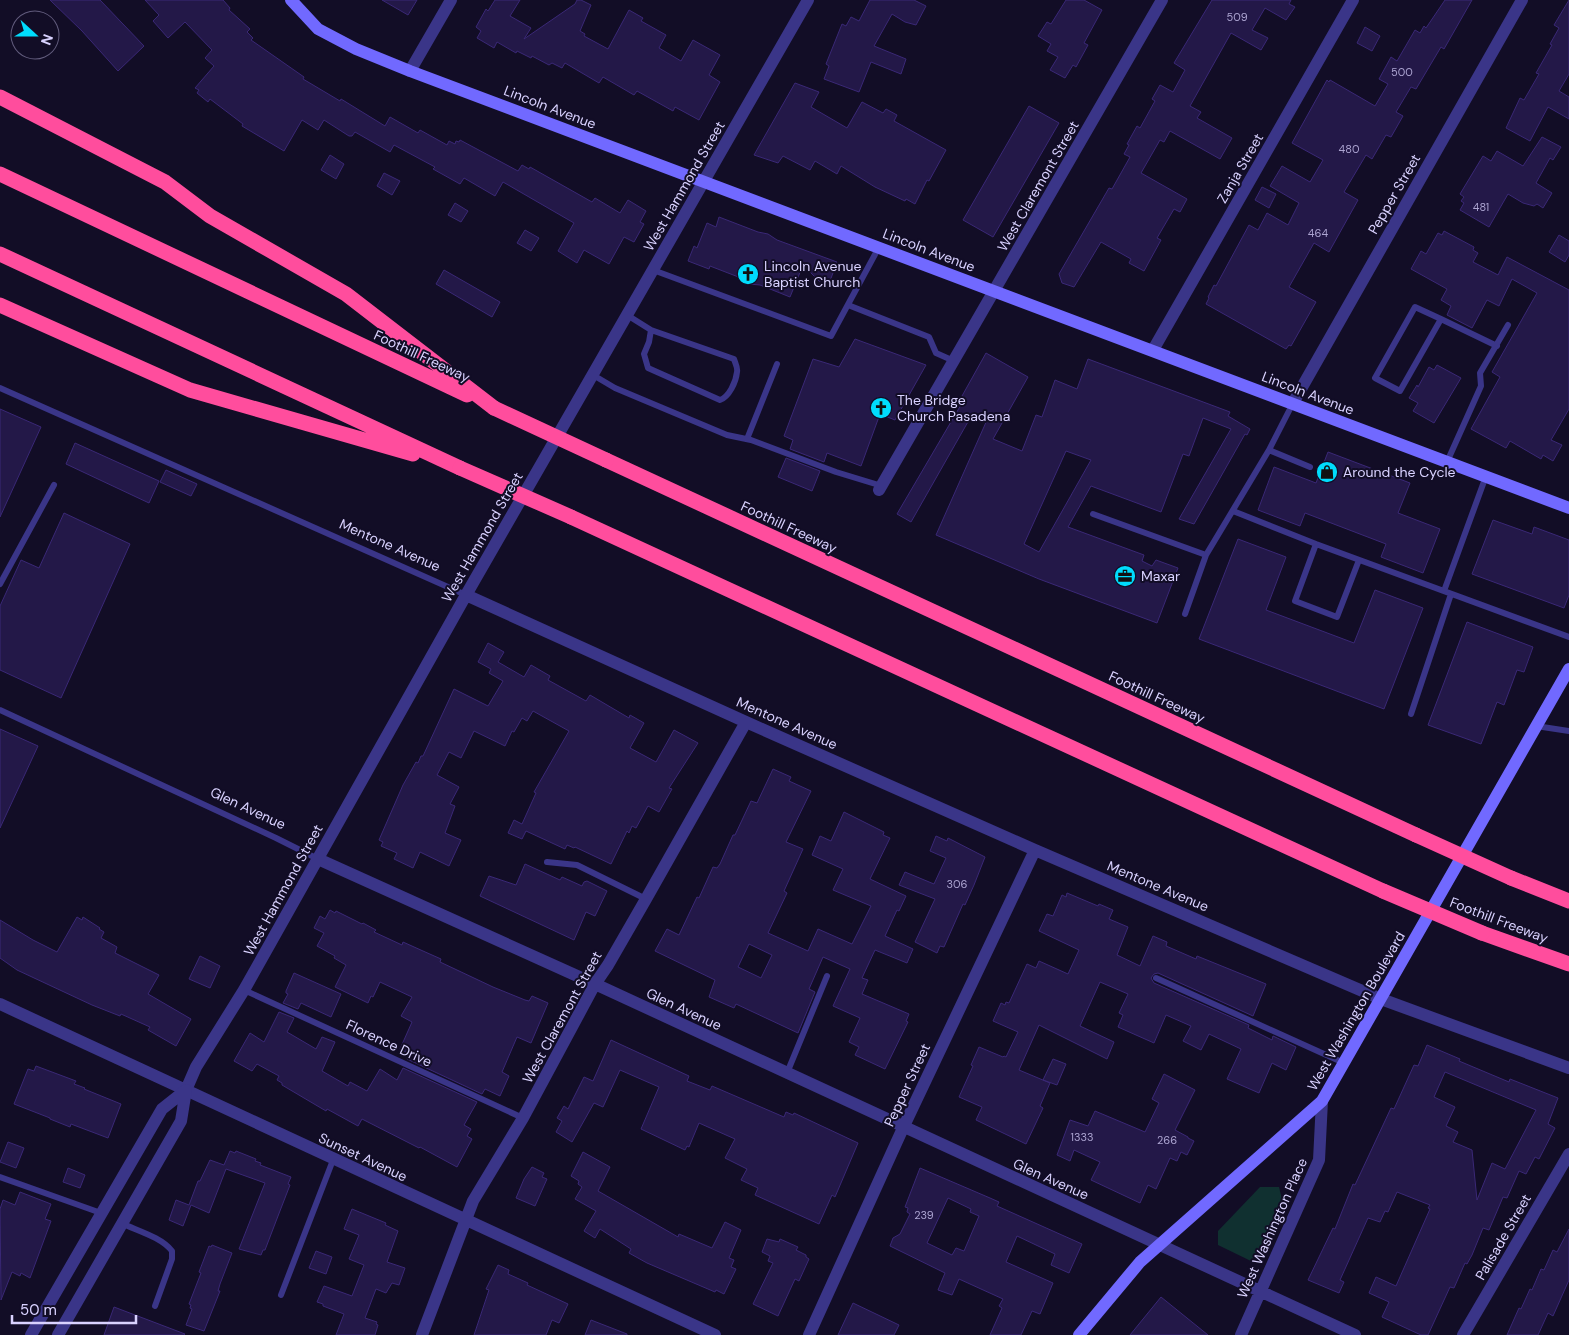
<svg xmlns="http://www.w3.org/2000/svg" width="1569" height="1335" font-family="'DM Sans',sans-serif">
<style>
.green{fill:#103030}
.building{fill:#231848;stroke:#3a2876;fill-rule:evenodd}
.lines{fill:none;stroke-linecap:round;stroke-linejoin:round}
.service{stroke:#3a3588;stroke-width:6}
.minor{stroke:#3a3588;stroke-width:12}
.tertiary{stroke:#3a3588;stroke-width:12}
.secondary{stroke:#7169ff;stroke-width:12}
.motorway{stroke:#ff4d9d;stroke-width:15}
.motorway-bridge{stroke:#ff4d9d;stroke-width:15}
.labels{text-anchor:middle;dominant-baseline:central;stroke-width:4;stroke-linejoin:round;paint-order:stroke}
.number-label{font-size:11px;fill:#aca4d1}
.street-label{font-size:14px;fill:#d9d2ff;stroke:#120d26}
.poi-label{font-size:14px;fill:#d9d2ff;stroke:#120d26;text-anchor:start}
</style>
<rect width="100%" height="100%" fill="#120d26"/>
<!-- green -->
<path class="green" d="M1260 1187H1279L1285 1212 1260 1262H1253L1218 1245V1231Z"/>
<!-- building -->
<path class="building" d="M50 0H100L144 46 118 71 82 31Z
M145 0H223L230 8 229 10 250 29 247 32 253 38 251 40 304 77 303 79 340 101 341 99 385 126 390 117 418 133 420 130 447 145 449 141 455 144 456 141 459 142 460 140 518 171 522 165 529 169 530 167 592 202 595 198 620 213 628 200 646 211 640 222 644 224 634 242 624 237 609 264 584 250 577 263 558 251 574 223 503 182 495 196 464 178 460 184 433 169 435 167 394 145 390 152 355 132 352 136H349L324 120 318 130 302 120 284 151 242 126 243 124 210 99 208 102 197 93 199 90 195 88 214 66 205 58 212 50 185 22 168 38 153 21 159 15Z
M382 0H417L408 15Z
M495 0H520L510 16 531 28 524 39 575 4 577 0H581L591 5 580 31 585 34 584 36 608 49 629 10 643 18 641 21 666 35 659 48 681 61 693 40 720 55 709 75 720 82 699 120 675 107 673 111 637 91 634 95 603 77 599 83 565 63 562 68 552 63 549 65 532 56 531 58 517 51 516 53 497 42 494 48 477 38 481 31 476 27 486 9 488 11Z
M870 0H914L926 6 916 25 905 22 892 14 874 46 906 59 901 74 871 62 859 92 824 79 829 66 826 64 842 24 846 26 851 17 859 21Z
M1066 0H1084L1102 10 1084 43 1088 45 1076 67 1073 65 1065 78 1050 70 1058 57 1047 51 1051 44 1038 36 1047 22 1051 24Z
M1212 0H1291L1289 4 1295 7 1286 20 1265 8 1252 30 1268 38 1261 50 1231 33 1190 106 1201 112 1197 118 1232 138 1220 159 1170 131 1164 142 1160 140 1141 173 1187 199 1180 212 1174 209 1157 238 1161 240 1144 271 1129 263 1131 259 1101 242 1074 287 1062 283 1059 274 1109 188 1112 189 1130 157 1124 154 1129 145 1127 144 1137 126 1140 128 1155 101 1152 99 1160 85 1173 92 1185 70 1174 63Z
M1445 0H1472L1444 49 1441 47 1416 89 1411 87 1396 112 1403 116 1391 137 1386 135 1372 159 1366 155 1344 192 1358 200 1329 252 1314 243 1289 287 1316 302 1291 346 1289 345 1286 349 1206 304 1209 298 1208 297 1214 285 1216 286 1249 225 1258 230 1267 213 1288 225 1299 203 1270 186 1282 166 1310 182 1323 160 1292 143 1327 80 1329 82 1330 80 1375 106 1388 84 1379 79 1391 57 1397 61 1415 30 1420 33 1424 26 1426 28Z
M1569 0V74L1559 91 1569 97V119L1548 107 1530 141 1506 128 1520 98 1524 100 1539 74 1536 73 1552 45 1550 44 1559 28 1554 25Z
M1365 27 1380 36 1372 51 1357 43Z
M795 83 819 92 811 107 847 128 862 102 883 113 886 109 897 115 894 121 946 150 929 181 927 180 915 204 906 199 905 201 875 187 841 166 837 174 815 161 810 170 783 156 778 163 754 155Z
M1029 106 1059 123 993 237 963 220Z
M1542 137 1561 147 1553 160 1550 158 1536 183 1552 193 1543 208 1537 204 1534 206 1523 203 1508 194 1489 227 1460 210 1464 203 1461 201 1464 197 1460 194 1483 156 1491 161 1497 151 1523 166Z
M330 155 344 164 336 179 321 170Z
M384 173 400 181 392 195 377 186Z
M1262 187 1276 194 1269 208 1255 200Z
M455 203 468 211 461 222 448 215Z
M719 217 758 232 768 234 777 240 837 262 830 281 825 283 819 281 803 265 790 297 760 285 749 284 741 278 710 266 709 269 688 261 694 246 697 248 707 223 716 227Z
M525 230 539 238 531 251 517 243Z
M1444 231 1474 247 1473 250 1478 253 1473 262 1498 275 1507 257 1569 290V409L1551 440 1562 445 1553 461 1543 455 1541 459 1510 441 1506 448 1471 429 1500 377 1492 372 1537 293 1512 279 1499 306 1487 300 1472 328 1447 315 1451 306 1441 300 1447 289 1411 269 1421 251 1426 254 1438 233 1442 235Z
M1559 235 1569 241V255L1565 262 1549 252Z
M444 270 500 302 492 317 436 284Z
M855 339 926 365 895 420 880 414 861 466 827 453 824 462 790 449 793 440 784 436 813 359 839 367Z
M986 353 1028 377 993 439 1022 451 1036 415 1042 417 1055 380 1077 389 1088 359 1230 412 1228 416 1250 429 1247 435 1245 434 1194 524 1179 519 1231 429 1203 418 1189 456 1183 454 1161 512 1091 486 1068 527 1144 555 1142 561 1152 566 1156 560 1178 568 1157 623 1039 579 936 535 987 420 973 413 911 522 897 514 965 398 962 396ZM1066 451 1091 460 1039 552 1024 544Z
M1437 365 1461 378 1434 423 1413 411 1418 403 1409 398 1417 385 1418 387 1429 367 1434 370Z
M0 409 41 427 0 517Z
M75 443 159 481 149 503 66 464Z
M1328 452 1410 483 1398 513 1440 529 1423 573 1381 557 1386 544 1305 513 1300 526 1258 510 1274 467 1316 483Z
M786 458 820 471 812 491 778 477Z
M166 470 197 484 191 496 160 482Z
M64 513 130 544 61 698 0 670V606L21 560 39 568Z
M1493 520 1532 534 1534 527 1569 540V595L1564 608 1472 574Z
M1238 539 1286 557 1266 610 1354 643 1375 590 1423 608 1384 709 1199 639Z
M1467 622 1533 647 1524 672 1517 670 1504 705 1497 702 1481 744 1428 725Z
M488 643 504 652 498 662 524 677 531 665 550 676 548 680 586 701 590 695 629 718 630 715 644 723 630 748 656 762 674 730 698 743 669 788 672 789 659 812 648 806 636 828 632 826 629 833 627 831 611 864 575 847 574 848 567 845 565 849 526 831 522 839 508 833 514 820 522 824 536 793 534 792 569 731 533 711 527 721 522 718 514 732 512 731 505 746 474 731 461 758 449 752 437 775 459 787 450 804 455 806 445 833 461 840 449 866 420 852 413 868 394 859 397 853 381 846 383 842 379 840 403 785 416 762 418 763 421 756H423L454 689 488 706 503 681 489 673 491 669 478 662Z
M0 729 38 746 0 828Z
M773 769 791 777 789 781 811 791 786 842 803 849 784 891 787 893 768 933 808 951 818 929 852 944 871 906 833 890 843 869 812 855 820 836 831 841 844 812 884 832 883 835 890 838 870 879 906 896 899 911 897 910 885 936 913 949 907 963 875 950 862 978 868 980 862 994 909 1014 906 1021 908 1022 885 1069 855 1055 859 1047 849 1042 860 1018 833 1006 850 969 823 957 809 989 815 992 798 1033 736 1004 734 1008 709 997 715 980 655 951 667 929 679 935 697 897 699 898 713 867 717 868 720 864 733 835H735L751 801 757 803ZM749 944 772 955 761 978 738 967Z
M936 836 947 841 948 838 985 857 974 885 965 905 963 904 944 947 940 946 937 953 915 942 935 899 899 885 905 872 934 884 946 858 930 851Z
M525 864 560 880 562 877 582 886 584 882 587 881 607 891 595 916 586 912 574 940 480 896 489 876 516 885Z
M1067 893 1098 906 1099 904 1113 910 1109 919 1128 927 1117 955 1140 966 1153 936 1167 942 1166 946 1196 959 1197 956 1266 984 1253 1016 1158 973 1154 974 1151 978 1154 983 1249 1025 1248 1028 1272 1040 1273 1036 1296 1047 1286 1070 1272 1063 1259 1093 1227 1079 1241 1049 1209 1034 1201 1050 1183 1041 1191 1026 1166 1015 1154 1043 1118 1027 1123 1015 1119 1013 1128 994 1100 982 1080 1026 1114 1042 1107 1059 1039 1025 1019 1070 1050 1083 1040 1106 1043 1108 1026 1144 976 1120 982 1107 959 1097 973 1066 971 1065 979 1047 1003 1057 1004 1056 1006 1057 1018 1032 993 1021 1001 1003 1005 1005 1006 1002 1009 1003 1027 964 1036 968 1039 961 1068 974 1079 950 1039 931 1047 914 1053 916 1062 895 1066 897Z
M330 910 335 913 336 911 362 924 363 923 376 930 374 932 402 945 403 942 423 951 441 959 440 962 493 987 525 1000 529 1001 532 996 548 1003 531 1043 517 1037 502 1072 509 1076 500 1096 485 1089 482 1094 407 1059 410 1054 400 1049 412 1022 401 1016 412 997 380 982 373 997 371 996 368 1003 335 987 346 965 334 958 335 956 317 946 324 933 314 928 320 916 325 919Z
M77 917 82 920 83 917 100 928 99 929 104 932 101 938 117 947 115 953 159 975 148 994 191 1019 176 1046 148 1030 150 1027 121 1014 120 1016 92 1005 17 970 0 958V920L33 940 57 952Z
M200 956 220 966 210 988 189 979Z
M294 973 341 994 331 1017 301 1003 298 1009 283 1003 288 994 286 993V991Z
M279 1012 294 1018 287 1032 316 1049 322 1037 335 1042 322 1071 348 1086 350 1082 367 1091 380 1069 397 1080 403 1068 477 1102 464 1125 471 1129 467 1136 472 1139 457 1167 420 1147 419 1148 362 1119 358 1126 327 1109 326 1111 282 1085V1083L277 1080 279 1076 257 1064 252 1071 234 1061 250 1033 264 1042Z
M611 1040 689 1076 687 1081 710 1090 712 1086 784 1117 786 1112 793 1115 794 1113 858 1143 835 1197 832 1195 819 1224 755 1195 758 1188 741 1180 747 1169 725 1158 735 1139 699 1123 689 1147 687 1146 685 1150 641 1129 659 1087 620 1070 603 1107 594 1103 572 1142 556 1132 562 1121 557 1118 564 1106 568 1109 584 1077 593 1081Z
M1427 1045 1460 1059 1459 1061 1509 1082 1510 1079 1558 1098 1548 1124 1555 1128 1539 1159 1535 1157 1526 1174 1519 1171 1507 1198 1503 1197 1489 1230 1483 1228 1472 1255 1467 1264 1465 1263 1454 1288 1450 1287 1428 1335H1421L1382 1317 1389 1302 1369 1293 1376 1277 1396 1286 1430 1209 1428 1208 1430 1205 1397 1192 1388 1212 1385 1211 1380 1222 1368 1218 1340 1280 1344 1282 1339 1293 1308 1280 1333 1228 1335 1229 1353 1184 1355 1185 1391 1108 1394 1109 1414 1065 1418 1066ZM1445 1072 1536 1110 1505 1169 1492 1163 1477 1200 1472 1150 1453 1142 1458 1132 1446 1126 1455 1107 1434 1097Z
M1053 1059 1066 1064 1057 1085 1043 1080Z
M36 1066 76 1081 74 1084 85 1088 84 1089 121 1104 108 1138 71 1124 70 1127 50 1119V1118L14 1104 28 1069 34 1071Z
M1164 1074 1195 1090 1175 1130 1188 1137V1138L1194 1141 1187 1155 1181 1152 1177 1161 1170 1158 1156 1189 1148 1185 1140 1203 1091 1180 1100 1162 1074 1150 1070 1161 1057 1155 1070 1120 1088 1126 1095 1111 1145 1132 1159 1103 1152 1099Z
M8 1142 24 1148 16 1168 0 1162Z
M230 1151 235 1153 236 1151 256 1159 255 1161 261 1163 260 1165 291 1177 288 1184 290 1185 278 1216 265 1250H263L261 1255 239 1249 265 1183 226 1169 209 1213 191 1205 183 1226 169 1220 176 1200 189 1205 198 1181H200L210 1160 224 1165Z
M583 1152 610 1167 598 1191 678 1237 679 1234 712 1248 725 1222 741 1230 729 1258 734 1260 731 1267 736 1269 724 1294 716 1290 715 1292 647 1263 629 1253 631 1249 600 1229 595 1238 584 1231 596 1211 575 1199 582 1187 578 1184 579 1181 571 1176Z
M532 1167 544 1173 542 1177 547 1179 535 1206 516 1198 524 1179Z
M68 1168 85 1175 80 1188 63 1182Z
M920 1168 990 1198 999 1202 997 1206 1082 1244 1069 1273 1051 1265 1055 1254 1017 1236 1006 1262 1053 1283 1040 1314 1032 1311 1021 1335H990L1002 1308 999 1306 1003 1299 959 1279 952 1295 938 1290 945 1273 890 1246 893 1238 900 1234 910 1214 907 1212 908 1208 905 1207ZM948 1198 971 1209 970 1212 979 1216 964 1251 956 1248 952 1255 927 1243Z
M20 1192 51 1204 45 1219 51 1221 30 1278 21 1273 20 1276 12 1272 1 1300 0 1209 3 1200 15 1205Z
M352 1209 386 1223 385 1225 398 1231 387 1262 405 1268 399 1285 392 1283 386 1293 376 1289 365 1318 377 1322 376 1324 378 1325 375 1335H336L344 1314 323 1306V1304L317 1302 324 1286 352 1296 364 1265 349 1259 359 1235 344 1229Z
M1569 1229V1280L1553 1316 1548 1313 1538 1335H1507L1519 1308 1521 1309 1530 1289 1532 1290 1541 1269 1544 1270 1553 1250 1557 1252Z
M767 1239 779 1242 780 1239 798 1247 796 1250 806 1255V1257L809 1259 799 1281 795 1279 778 1316 753 1304 773 1263 768 1261 770 1256 762 1252Z
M212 1245 232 1253 220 1284 218 1291H220L204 1331 186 1325 192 1309 190 1308 191 1305 189 1304 201 1273 199 1272 209 1246 211 1247Z
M316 1251 332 1257 326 1274 309 1268Z
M498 1265 509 1270 508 1274 528 1283 527 1285 568 1304 559 1323 552 1320 546 1335H474L489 1290 486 1289Z
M1161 1297 1208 1335H1130Z
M853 1303 899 1325 894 1335H838Z
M114 1307 185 1334 184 1335H104Z
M591 1320 627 1334V1335H585Z"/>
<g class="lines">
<!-- service -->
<path class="service" d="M653 270 831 336 879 247
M848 305 929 337 936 353 954 361
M627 315 651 330 734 359C735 363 738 367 737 372 736 382 729 397 720 400L648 368 644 354 649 342 651 330
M1441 319 1415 307 1375 378 1400 391 1441 319 1497 346
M593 375 615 388 727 435 751 440 836 472 882 486
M0 388 466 595
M747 439 777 364
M1269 450 1310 467
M1447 462 1481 386 1480 373 1508 325
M1233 511 1316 544 1569 637
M1093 514 1206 555
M1316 544 1295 601 1337 617 1359 560
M0 584 54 485
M1444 591 1486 476
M1185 614 1206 555 1269 450 1293 403
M0 710 276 838 318 859
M1411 714 1451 594
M1536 726 1569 731
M547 862 577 865 646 899
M1156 978 1344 1063
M244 990 523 1118
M787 1073 827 976
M0 1177 101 1213
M121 1223C138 1231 161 1237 172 1251V1259L155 1306
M281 1295 333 1160"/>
<!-- minor -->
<path class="minor" d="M410 71 451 0
M1153 350 1353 0
M1293 403 1522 0
M879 490 1162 0
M466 595 746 722 1035 850 1381 999 1569 1068
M318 859 595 984 1355 1335
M0 1004 715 1335
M186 1090 196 1067 244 990 466 595 808 0
M422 1335 473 1201 523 1118 595 984 608 965 646 899 746 722
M809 1335 903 1128 1035 850
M1241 1335 1319 1160 1322 1101
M1463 1335 1569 1154"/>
<!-- tertiary -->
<path class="tertiary" d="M31 1335 162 1109 186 1090
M58 1335 181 1121 186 1090"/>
<!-- secondary -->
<path class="secondary" d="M291 0 318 29 356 49 410 71 1569 508
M1079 1335 1140 1262 1322 1101 1569 669"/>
<!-- motorway -->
<path class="motorway" d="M0 97 165 182 210 216 346 294 494 408
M0 174 467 395
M0 254 460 468
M0 305 190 390 413 454
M606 460 1416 835
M571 517 1383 891
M1511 878 1569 901
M1482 933 1569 964"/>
<!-- motorway-bridge -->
<path class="motorway-bridge" d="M494 408 606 460
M460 468 571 517
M1416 835 1511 878
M1383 891 1482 933"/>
</g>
<!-- icons -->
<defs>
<g id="church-disc" transform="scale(1.125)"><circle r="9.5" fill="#00dcfd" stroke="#120d26"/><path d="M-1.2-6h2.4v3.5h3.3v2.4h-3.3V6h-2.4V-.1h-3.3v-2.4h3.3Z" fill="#111"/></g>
<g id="shop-disc" transform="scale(1.125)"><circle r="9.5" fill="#00dcfd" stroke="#120d26"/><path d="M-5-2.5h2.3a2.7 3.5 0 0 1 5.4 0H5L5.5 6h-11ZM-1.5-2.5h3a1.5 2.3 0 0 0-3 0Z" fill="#111"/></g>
<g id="office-disc" transform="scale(1.125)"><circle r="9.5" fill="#00dcfd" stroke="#120d26"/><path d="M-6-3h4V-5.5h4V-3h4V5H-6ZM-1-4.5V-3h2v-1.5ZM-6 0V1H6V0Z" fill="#111"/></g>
</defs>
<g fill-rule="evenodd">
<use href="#church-disc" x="748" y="274"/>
<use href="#church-disc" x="881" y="408"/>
<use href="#shop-disc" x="1327" y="472"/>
<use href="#office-disc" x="1125" y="576"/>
</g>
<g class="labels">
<!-- number labels -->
<g class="number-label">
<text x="1237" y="17">509</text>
<text x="1402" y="72">500</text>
<text x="1349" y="149">480</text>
<text x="1481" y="207">481</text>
<text x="1318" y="233">464</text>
<text x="957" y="884">306</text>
<text x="1082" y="1137">1333</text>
<text x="1167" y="1140">266</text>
<text x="924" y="1215">239</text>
</g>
<!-- street labels -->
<g class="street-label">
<text transform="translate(550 107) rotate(21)">Lincoln Avenue</text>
<text transform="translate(1240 168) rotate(-60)">Zanja Street</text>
<text transform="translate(684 186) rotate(-60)">West Hammond Street</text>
<text transform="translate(1038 186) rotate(-60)">West Claremont Street</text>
<text transform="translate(1394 194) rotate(-60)">Pepper Street</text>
<text transform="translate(929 250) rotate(21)">Lincoln Avenue</text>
<text transform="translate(422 356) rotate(25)">Foothill Freeway</text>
<text transform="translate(1308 393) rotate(21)">Lincoln Avenue</text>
<text transform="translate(789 527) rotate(25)">Foothill Freeway</text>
<text transform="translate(482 537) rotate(-60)">West Hammond Street</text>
<text transform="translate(390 545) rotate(24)">Mentone Avenue</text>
<text transform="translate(1157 697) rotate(25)">Foothill Freeway</text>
<text transform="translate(787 723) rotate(24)">Mentone Avenue</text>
<text transform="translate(248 808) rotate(25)">Glen Avenue</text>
<text transform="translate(1158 886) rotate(23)">Mentone Avenue</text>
<text transform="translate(283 890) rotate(-61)">West Hammond Street</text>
<text transform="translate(1499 920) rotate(21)">Foothill Freeway</text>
<text transform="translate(684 1009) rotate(25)">Glen Avenue</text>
<text transform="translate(1356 1011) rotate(-60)">West Washington Boulevard</text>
<text transform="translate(562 1017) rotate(-61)">West Claremont Street</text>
<text transform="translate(389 1043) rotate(25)">Florence Drive</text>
<text transform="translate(907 1085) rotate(-65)">Pepper Street</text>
<text transform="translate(363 1157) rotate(25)">Sunset Avenue</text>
<text transform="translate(1051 1179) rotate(24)">Glen Avenue</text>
<text transform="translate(1272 1228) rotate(-66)">West Washington Place</text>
<text transform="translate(1503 1237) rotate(-60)">Palisade Street</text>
</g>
<!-- poi labels -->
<g class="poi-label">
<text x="764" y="266">Lincoln Avenue<tspan x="764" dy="16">Baptist Church</tspan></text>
<text x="897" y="400">The Bridge<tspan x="897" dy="16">Church Pasadena</tspan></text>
<text x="1343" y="472">Around the Cycle</text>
<text x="1141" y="576">Maxar</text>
</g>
</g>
<!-- north arrow -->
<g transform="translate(35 35) rotate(111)"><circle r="24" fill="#120d26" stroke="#625c7d"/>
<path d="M0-4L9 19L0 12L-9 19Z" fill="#00dcfd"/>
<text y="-8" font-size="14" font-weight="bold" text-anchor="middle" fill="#d9d2ff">N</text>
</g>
<!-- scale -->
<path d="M12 1315v8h124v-8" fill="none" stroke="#d9d2ff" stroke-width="2.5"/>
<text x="20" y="1315" font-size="15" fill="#d9d2ff" stroke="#120d26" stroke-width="4" paint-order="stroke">50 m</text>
</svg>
